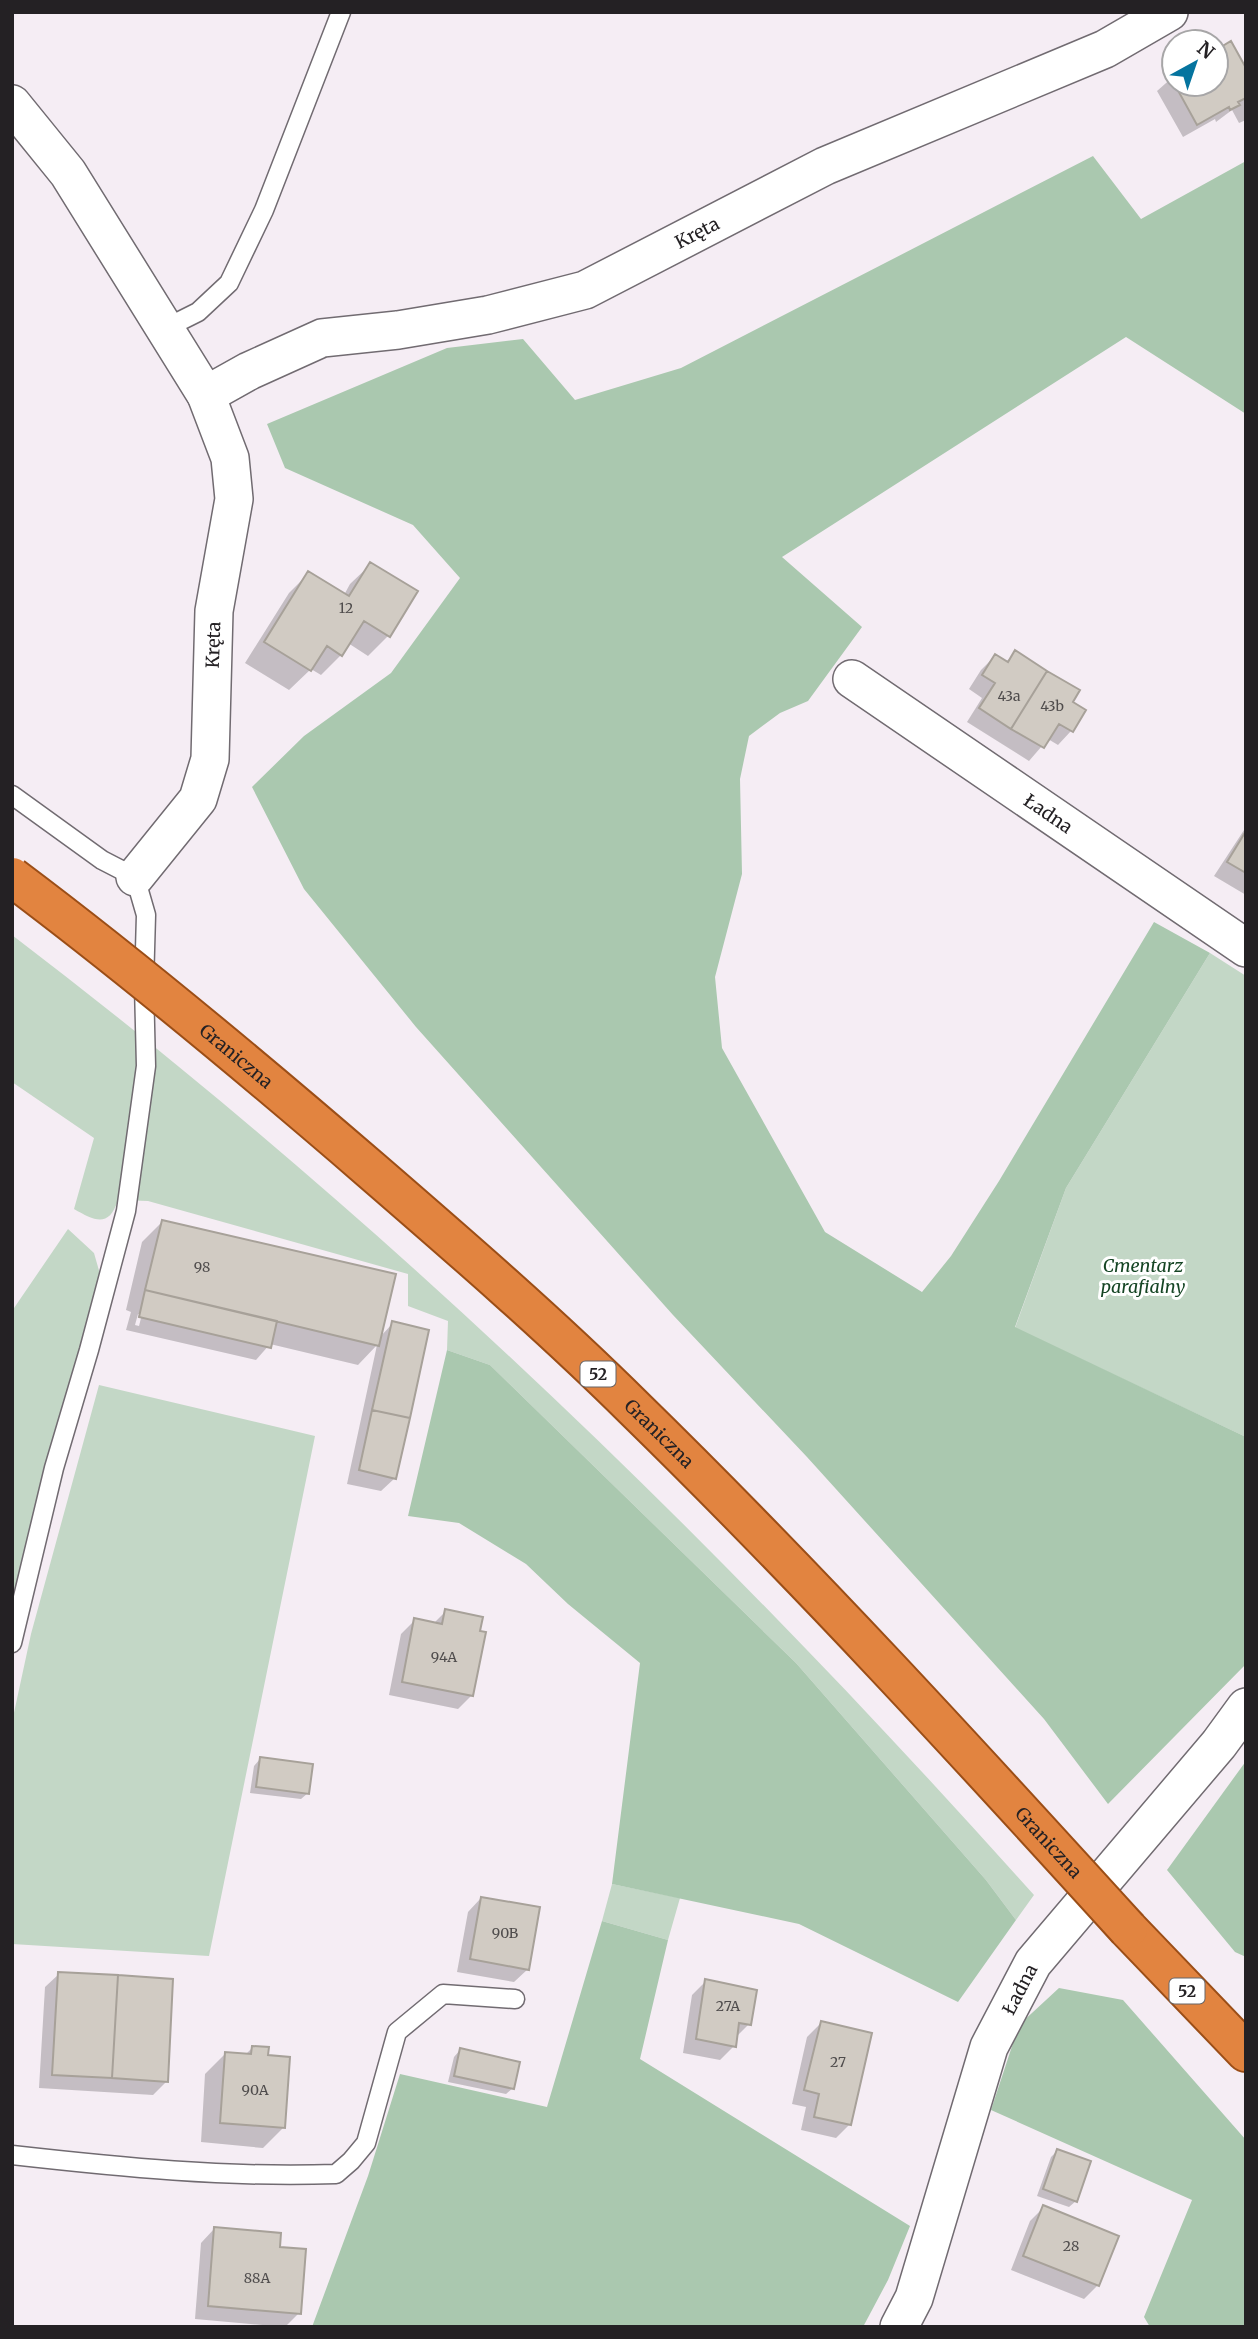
<svg xmlns="http://www.w3.org/2000/svg" width="1258" height="2339" font-family="Merriweather,serif">
<style>
.green{fill:#c3d7c6}
.forest{fill:#aac8af}
.shadow{fill:#0003;fill-rule:evenodd}
.building{fill:#d1cbc3;stroke:#a7a199;stroke-width:2}
.lines{fill:none;stroke-linecap:round;stroke-linejoin:round}
.service-casing{stroke:#716b71;stroke-width:21}
.minor-casing{stroke:#716b71;stroke-width:40}
.trunk-casing{stroke:#9b4e17;stroke-width:42}
.service{stroke:#fff;stroke-width:18}
.minor{stroke:#fff;stroke-width:37}
.trunk{stroke:#e28440;stroke-width:38}
.trunk-bridge-casing{stroke:#9b4e17;stroke-width:42;stroke-linecap:butt}
.trunk-bridge{stroke:#e28440;stroke-width:38}
.labels{text-anchor:middle;dominant-baseline:central;stroke-width:6;stroke-linejoin:round;paint-order:stroke}
.number-label{font-size:14px;fill:#4f4c4c}
.shield{fill:#fff;stroke:#666466;stroke-width:2}
.shield-label{font-size:16px;font-weight:bold;fill:#242124}
.street-label{font-size:18px;fill:#242124;stroke:#fff}
.park-label{font-size:18px;font-style:italic;fill:#154524;stroke:#fff}
</style>
<rect width="100%" height="100%" fill="#f5edf4"/>
<!-- green -->
<path class="green" d="M12 935C385 1219 722 1546 1034 1895L1016 1920 986 1880 796 1663 490 1365 447 1350 448 1321 408 1306V1274L148 1201 118 1200C109 1228 95 1221 74 1209L94 1138 12 1082Z
M1210 953 1246 976V1437L1015 1328 1066 1188Z
M68 1229 94 1253 100 1274 47 1468 12 1613V1311Z
M99 1385 315 1436 209 1956 12 1944V1722L31 1634Z
M612 1884 680 1898 668 1940 602 1921Z"/>
<!-- forest -->
<path class="forest" d="M1093 156 1141 219 1246 161V414L1126 337 782 557 862 627 808 701 780 713 749 736 740 779 742 874 715 977 722 1048 825 1232 922 1292 951 1256 999 1181 1154 922 1210 953 1066 1188 1015 1327 1246 1437V1664L1108 1804 1044 1719 807 1457 673 1315 416 1027 304 889 252 787 304 736 391 673 460 578 413 525 285 468 267 424 447 348 523 339 575 400 681 368Z
M447 1350 490 1365 796 1663 986 1880 1016 1920 958 2002 799 1924 612 1884 640 1663 568 1604 526 1564 459 1523 408 1516Z
M1246 1761V1957L1235 1952 1167 1870Z
M602 1921 668 1940 640 2059 910 2226 888 2280 863 2327H312L368 2176 400 2074 547 2107Z
M1059 1988 1123 2000 1246 2140V2327H1150L1144 2317 1192 2200 991 2110 1019 2025Z"/>
<!-- shadow -->
<path class="shadow" d="M1216 52 1246 71V120L1239 123 1232 110 1216 122 1215 119 1183 137 1157 91 1174 76V84H1216Z
M371 564 415 592 388 636 368 656 348 643 341 655 321 675 311 669 289 690 245 663 289 593 309 573 344 595 350 584Z
M1016 652 1071 703 1083 711 1071 731 1058 745 1048 739 1029 761 967 722 982 698 969 689 981 670 995 656 1006 662Z
M1246 827V895L1214 876Z
M162 1222 380 1337 393 1323 395 1478 381 1491 347 1484 377 1345 358 1365 270 1344 256 1360 126 1330 131 1312 126 1310 142 1242ZM138 1314H142L139 1326 135 1325Z
M446 1611 478 1632 471 1696 458 1709 389 1695 401 1634 415 1620 433 1624Z
M260 1759 308 1793 301 1799 250 1793 254 1766Z
M481 1898 528 1969 514 1982 457 1972 468 1912Z
M59 1974 166 2082 153 2095 39 2088 45 1987Z
M706 1981 749 2024 735 2038 734 2046 720 2060 683 2053 692 1995Z
M821 2023 850 2124 836 2138 801 2130 806 2107 792 2104 807 2037Z
M253 2047 266 2057 283 2128 263 2148 201 2142 205 2074 225 2054 244 2056Z
M460 2050 513 2088 506 2094 448 2082 454 2057Z
M1057 2151 1076 2201 1069 2207 1037 2196 1051 2157Z
M1044 2207 1098 2285 1084 2299 1011 2270 1030 2221Z
M214 2229 299 2313 285 2327 195 2319 201 2243Z"/>
<!-- building -->
<path class="building" d="M1231 41 1246 68V98L1238 102 1240 105 1230 110 1229 107 1197 125 1170 76 1174 74V84H1216V50Z
M370 562 418 591 390 637 364 621 342 656 327 646 311 671 264 642 308 571 349 596Z
M1015 650 1047 671 1011 729 979 708 995 683 982 675 995 654 1008 662Z
M1047 671 1080 690 1073 702 1086 710 1073 732 1059 724 1044 748 1011 729Z
M1246 831V873L1227 862Z
M162 1220 396 1274 379 1346 145 1290Z
M145 1290 277 1321 271 1348 139 1317Z
M392 1321 429 1330 410 1418 372 1410Z
M372 1410 410 1418 396 1479 359 1470Z
M445 1609 483 1617 480 1631 486 1632 473 1696 402 1682 414 1618 442 1624Z
M260 1757 313 1764 309 1794 256 1787Z
M481 1897 540 1907 529 1970 470 1959Z
M58 1972 118 1975 112 2078 52 2075Z
M118 1975 173 1979 168 2082 112 2078Z
M705 1979 757 1990 751 2025 739 2023 736 2047 696 2039Z
M821 2021 872 2033 851 2125 814 2117 819 2094 804 2090Z
M252 2046 269 2047 268 2055 290 2057 285 2128 220 2123 225 2052 251 2054Z
M460 2048 520 2062 514 2089 454 2076Z
M1057 2149 1091 2161 1077 2202 1043 2189Z
M1043 2205 1119 2236 1099 2286 1023 2256Z
M214 2227 281 2233 280 2247 306 2249 301 2314 208 2306Z"/>
<g class="lines">
<!-- service casing -->
<g class="service-casing">
<path id="service" d="M164 329 198 312 229 283 264 210 341 12
M12 795 102 860 135 877 146 915 144 985 146 1066 126 1211 89 1350 54 1468 12 1643
M12 2155C119 2167 228 2178 336 2174L351 2161 366 2143 397 2032 443 1994 515 1999"/>
</g>
<!-- minor casing -->
<g class="minor-casing">
<g id="minor">
<path d="M12 104 68 173 206 395 230 458 234 499 214 611 210 759 198 799 135 877"/>
<path id="s1" d="M206 395 249 371 322 338 398 330 488 315 585 290 825 166 1105 49 1169 12"/>
<path id="s2" d="M852 679 1246 948"/>
<path id="s3" d="M899 2327 914 2298 989 2047 1033 1963 1219 1744 1246 1707"/>
</g>
</g>
<!-- trunk casing -->
<g class="trunk-casing">
<path id="trunk" d="M1128 1929 1246 2052"/>
</g>
<!-- service -->
<use href="#service" class="service"/>
<!-- minor -->
<use href="#minor" class="minor"/>
<!-- trunk -->
<use href="#trunk" class="trunk"/>
<!-- trunk-bridge casing -->
<g class="trunk-bridge-casing">
<g id="trunk-bridge">
<path id="s4" d="M12 877C136 970 254 1069 371 1170 460 1247 550 1325 634 1408 806 1576 967 1752 1128 1929"/>
</g>
</g>
<!-- trunk-bridge -->
<use href="#trunk-bridge" class="trunk-bridge"/>
</g>
<g class="labels">
<!-- number labels -->
<g class="number-label">
<text x="346" y="608">12</text>
<text x="1009" y="696">43a</text>
<text x="1052" y="706">43b</text>
<text x="202" y="1267">98</text>
<text x="444" y="1657">94A</text>
<text x="505" y="1933">90B</text>
<text x="728" y="2006">27A</text>
<text x="838" y="2062">27</text>
<text x="255" y="2090">90A</text>
<text x="1071" y="2246">28</text>
<text x="257" y="2278">88A</text>
</g>
<!-- shield labels -->
<g class="shield">
<rect x="580.5" y="1361.5" width="35" height="25" rx="5"/>
<rect x="1169.5" y="1978.5" width="35" height="25" rx="5"/>
</g>
<g class="shield-label">
<text x="598" y="1374">52</text>
<text x="1187" y="1991">52</text>
</g>
<!-- street labels -->
<g class="street-label">
<text stroke="none"><textPath href="#s1" startOffset="523">Kręta</textPath></text>
<text transform="translate(213 645) rotate(-88)">Kręta</text>
<text stroke="none"><textPath href="#s2" startOffset="238">Ładna</textPath></text>
<text stroke="none"><textPath href="#s4" startOffset="287">Graniczna</textPath></text>
<text stroke="none"><textPath href="#s4" startOffset="854">Graniczna</textPath></text>
<text stroke="none"><textPath href="#s4" startOffset="1419">Graniczna</textPath></text>
<text stroke="none"><textPath href="#s3" startOffset="360">Ładna</textPath></text>
</g>
<!-- park labels -->
<g class="park-label">
<text x="1143" y="1265">Cmentarz<tspan x="1143" dy="21">parafialny</tspan></text>
</g>
</g>
<!-- border -->
<rect width="1258" height="2339" fill="none" stroke="#242124" stroke-width="28"/>
<!-- north arrow -->
<g transform="translate(1195 63) rotate(40)"><circle r="33" fill="#ffffff" stroke="#a7a6a7" stroke-width="2"/>
<path d="M0-5L12 26L0 18L-12 26Z" fill="#05749f"/>
<text y="-10" font-size="19" font-weight="bold" text-anchor="middle" fill="#242124">N</text>
</g>
</svg>
